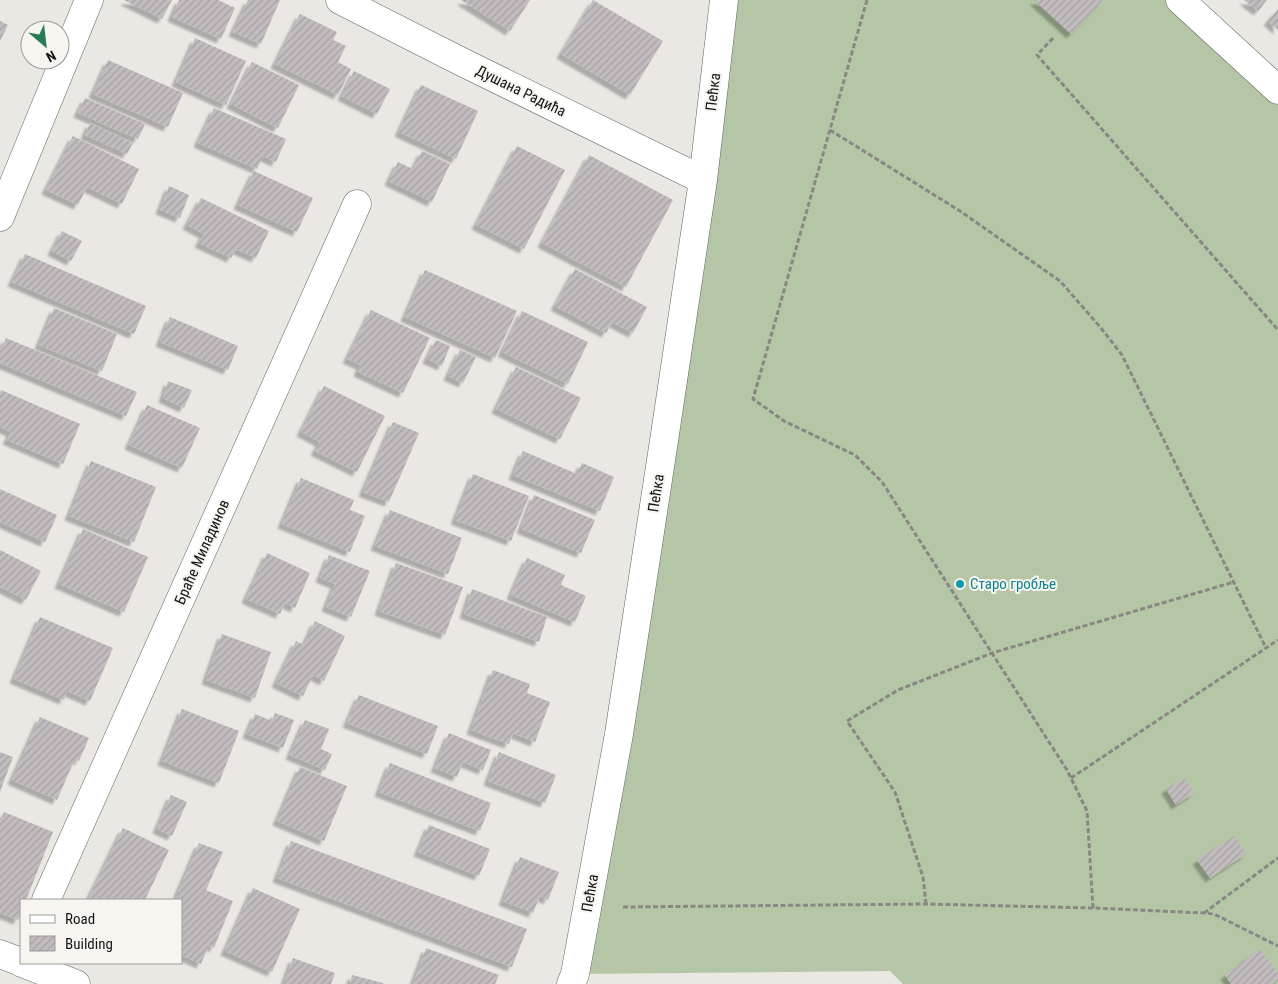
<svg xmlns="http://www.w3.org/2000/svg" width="1278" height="984" font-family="'Roboto Condensed',sans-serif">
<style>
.grass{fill:#b5c6a6}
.building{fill:url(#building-hatch);filter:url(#shadow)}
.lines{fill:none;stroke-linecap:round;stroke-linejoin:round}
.minor-casing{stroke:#666460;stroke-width:29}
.path{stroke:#898784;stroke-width:3;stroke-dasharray:5 2.5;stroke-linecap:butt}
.minor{stroke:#fff;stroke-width:28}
.culture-dot{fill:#0f9aa8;stroke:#f7f5f0;stroke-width:2}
.labels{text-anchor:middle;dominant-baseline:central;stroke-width:4;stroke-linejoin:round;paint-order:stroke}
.street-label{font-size:15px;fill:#151513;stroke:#f7f5f0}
.culture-label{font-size:15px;fill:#0d838f;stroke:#f7f5f0;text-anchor:start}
</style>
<defs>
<pattern id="building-hatch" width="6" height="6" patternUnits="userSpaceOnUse" patternTransform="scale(1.25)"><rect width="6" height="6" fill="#c2bcbf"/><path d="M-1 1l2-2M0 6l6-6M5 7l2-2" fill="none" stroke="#a6a1a3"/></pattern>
<filter id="shadow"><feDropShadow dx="-4.5" dy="4.5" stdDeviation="1" flood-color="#0004"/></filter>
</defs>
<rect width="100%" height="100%" fill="#eae8e3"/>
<!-- grass -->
<path class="grass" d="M719 0H1180L1278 90V984H903L890 971 575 974Z"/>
<!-- building -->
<path class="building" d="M124 0H172L162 19Z
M179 0H218L235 8 221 39 172 17Z
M248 0H280L261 44 233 32Z
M461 0H530L510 31Z
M593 0 663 41 630 95 561 54Z
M1034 0H1103L1071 34Z
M1244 0H1267L1258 11Z
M1278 9V30L1268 21Z
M300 14 337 32 333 40 346 46 338 62 351 69 338 95 275 64Z
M0 21 8 25 0 41Z
M195 38 246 61 226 105 176 82Z
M108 60 183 93 168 127 93 94Z
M252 62 299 85 278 128 231 104Z
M354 71 390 89 377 114 342 96Z
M421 85 478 111 456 159 399 132Z
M85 98 145 124 138 139 78 113Z
M214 108 286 139 276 162 263 156 257 169 198 143Z
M90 123 133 143 127 154 85 135Z
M73 136 139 169 122 204 87 187 78 205 46 190Z
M517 146 565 170 524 249 476 225Z
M422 151 450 164 432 202 389 181 398 162 413 169Z
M589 155 673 200 626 287 542 243Z
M254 171 313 198 297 232 238 205Z
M169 186 189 195 180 218 160 210Z
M201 198 269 231 256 258 236 249 231 258 199 243 204 234 187 225Z
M62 231 82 241 71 261 52 251Z
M25 254 146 306 134 334 12 282Z
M575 269 647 307 633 333 612 322 606 333 555 306Z
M425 270 517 311 495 358 405 317Z
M54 308 117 334 102 371 39 345Z
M371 310 430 338 403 393 358 372 361 365 347 359Z
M522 311 588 342 568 384 502 352Z
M170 317 238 346 228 370 160 342Z
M6 338 137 392 126 416 0 363V352Z
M436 340 450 346 442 366 427 359Z
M460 350 476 357 463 383 448 376Z
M516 367 581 398 560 439 496 409Z
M168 381 192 390 184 408 163 398Z
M324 386 385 416 357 472 315 451 320 442 301 432Z
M1 390 80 424 63 464 7 440 11 432 0 427V393Z
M147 405 200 428 182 468 129 445Z
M393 422 419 433 389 502 363 492Z
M523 451 577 474 582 463 614 477 600 511 513 475Z
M91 461 156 487 134 542 69 516Z
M473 474 529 496 511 541 455 520Z
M301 478 354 500 350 510 365 516 350 552 282 524Z
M0 489 57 515 45 542 0 522Z
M534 495 595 520 581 553 521 529Z
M390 510 462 538 448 574 375 546Z
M83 529 148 557 124 612 59 584Z
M0 550 41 571 26 600 0 587Z
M267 553 310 573 295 608 285 603 280 614 246 599Z
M329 555 370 571 351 617 326 607 335 584 320 578Z
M527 558 565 575 561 585 586 596 575 622 511 595Z
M396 563 463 587 445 635 379 611Z
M472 589 547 617 539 642 464 614Z
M40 617 113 648 90 701 67 691 64 700 14 679Z
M315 621 345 636 324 681 313 675 303 696 276 683 296 641 304 645Z
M222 634 271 652 255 698 206 680Z
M493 670 530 684 527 693 550 702 535 742 513 733 509 744 471 730Z
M359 695 438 726 427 754 347 723Z
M182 709 239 731 219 783 162 761Z
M275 713 294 720 283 748 247 734 255 714 272 721Z
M40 717 89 738 79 761 75 759 57 800 12 780Z
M305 720 329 729 321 749 332 754 325 770 290 755Z
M449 733 491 750 483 770 463 762 457 777 435 768Z
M0 752 13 757 0 792Z
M499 752 556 775 545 803 488 781Z
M390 763 491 803 480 831 379 792Z
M300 767 347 786 324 841 277 821Z
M1184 778 1194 793 1176 805 1166 789Z
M171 795 187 802 172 836 157 829Z
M4 812 53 832 26 900H21V913L18 920 0 913V821Z
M429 825 490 849 479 876 418 852Z
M123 828 169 850 145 900H88Z
M1234 836 1246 854 1210 878 1197 860Z
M291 841 527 929 512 967 277 878Z
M199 843 223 852 206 890 233 901 214 948 209 945 201 964 181 955V900H175Z
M520 857 559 872 548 900 540 896 533 913 503 901Z
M253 888 300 909 272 972 225 951Z
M426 948 499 975 495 984H413Z
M1260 949 1278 974V980L1275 983 1276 984H1231L1225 975Z
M293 958 335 973 331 984H284Z
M352 975 383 983V984H350Z"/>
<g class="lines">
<!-- minor casing -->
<g class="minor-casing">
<path id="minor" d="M340 0 462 62 703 180
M1180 0 1278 90
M0 217 89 0
M46 900 357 204
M0 954 21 962
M22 963 76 984
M571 984 575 974 619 734 665 434 703 180 724 0"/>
</g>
<!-- path -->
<path class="path" d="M867 0 753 399 784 421 855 455 882 482 1067 770 1087 811 1093 908
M1053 38 1037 55 1278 330
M830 130 960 211 1060 281 1101 328 1122 355 1266 648
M1071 778 1278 640
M926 904 923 877 895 792 847 721 898 690 992 653 1234 582
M623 907 926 904 1093 908 1204 913 1214 914 1278 946
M1204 913 1278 858"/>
<!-- minor -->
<use href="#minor" class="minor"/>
</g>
<!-- markers -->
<circle class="culture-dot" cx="960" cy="584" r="5"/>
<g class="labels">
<!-- street labels -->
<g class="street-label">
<text transform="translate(521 91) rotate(26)">Душана Радића</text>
<text transform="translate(713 92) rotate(-83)">Пећка</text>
<text transform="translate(656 493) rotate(-81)">Пећка</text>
<text transform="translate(202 552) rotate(-66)">Браће Миладинов</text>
<text transform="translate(590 893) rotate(-80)">Пећка</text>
</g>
<!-- culture labels -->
<g class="culture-label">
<text x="970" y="584">Старо гробље</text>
</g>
</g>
<!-- legend -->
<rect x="20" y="899" width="162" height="65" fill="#f7f5f0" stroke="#9d9b98"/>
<rect x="30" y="915" width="25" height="8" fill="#ffffff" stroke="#9d9b98"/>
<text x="65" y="924" font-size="15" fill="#151513">Road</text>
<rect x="30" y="936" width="25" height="15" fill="url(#building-hatch)" stroke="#9d9b98"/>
<text x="65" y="949" font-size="15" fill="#151513">Building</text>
<!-- north arrow -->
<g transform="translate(45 45) rotate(152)"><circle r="24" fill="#f7f5f0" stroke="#9d9b98"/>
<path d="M0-4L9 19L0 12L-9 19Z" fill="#277d51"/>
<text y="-8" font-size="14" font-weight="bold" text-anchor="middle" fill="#151513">N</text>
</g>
</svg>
